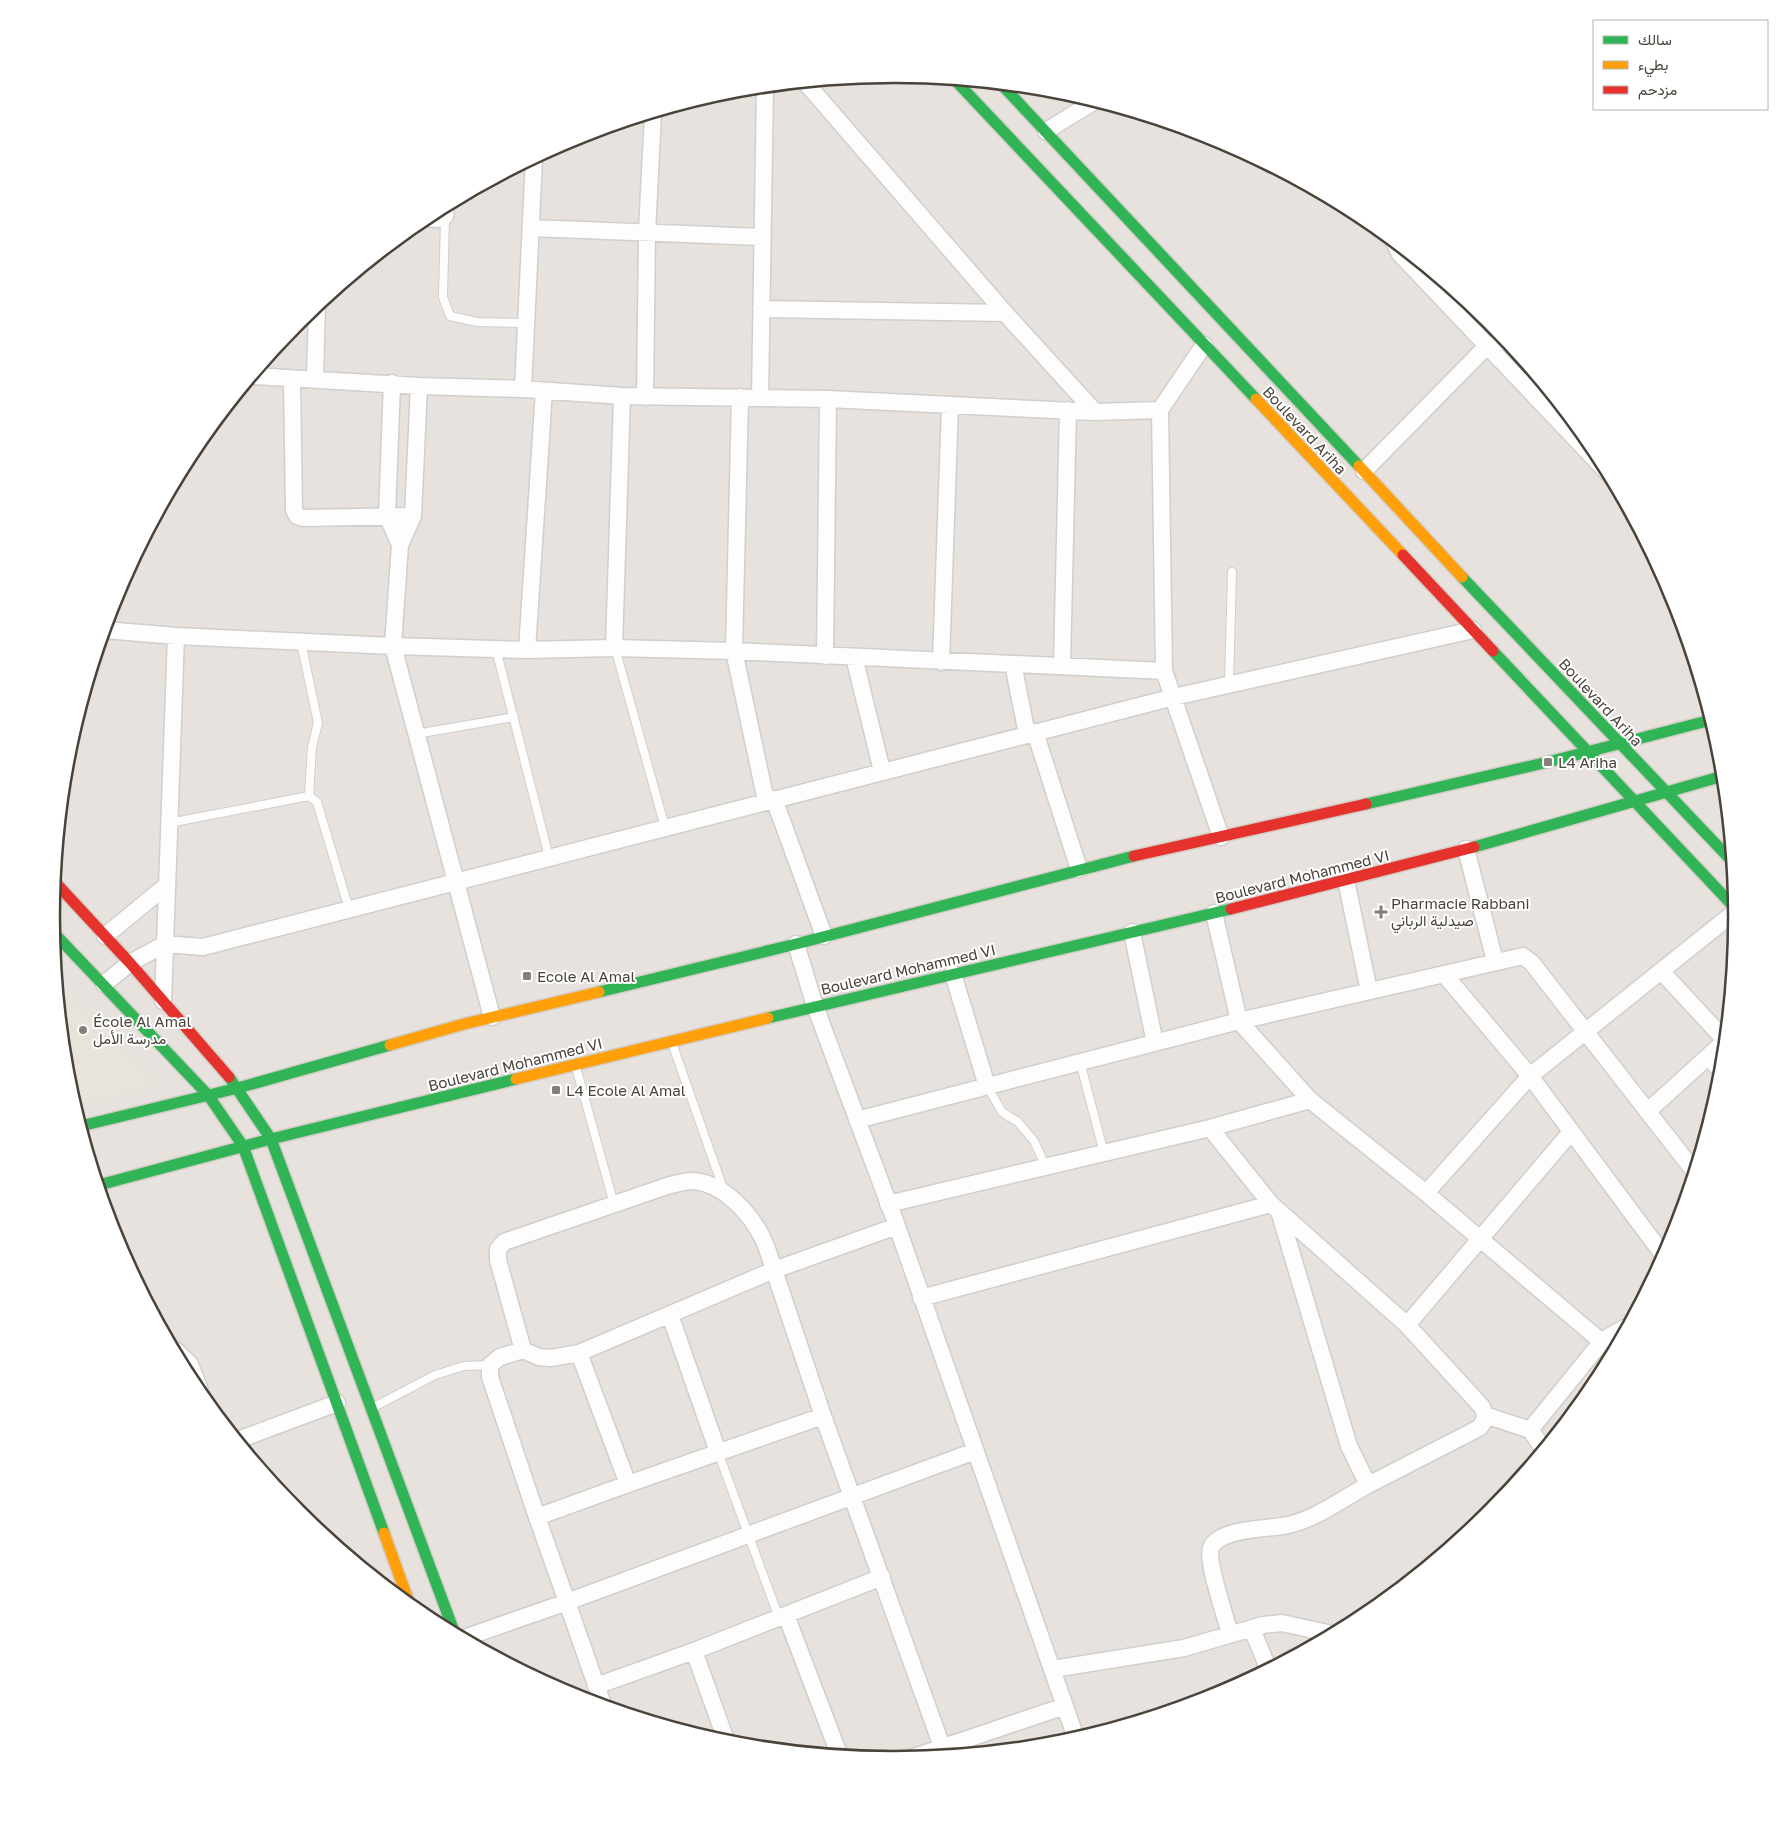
<svg xmlns="http://www.w3.org/2000/svg" width="1788" height="1834" font-family="'Golos Text',Vazirmatn,sans-serif">
<style>
.residential{fill:#e7e2dd}
.education{fill:#e9e4db}
.lines{fill:none;stroke-linecap:round;stroke-linejoin:round}
.lane-casing{stroke:#d1cfcc;stroke-width:10}
.street-casing{stroke:#d1cfcc;stroke-width:19}
.fast-casing{stroke:#d2cdc6;stroke-width:14}
.slow-casing{stroke:#d2cdc6;stroke-width:14}
.jam-casing{stroke:#d2cdc6;stroke-width:14}
.lane{stroke:#fdfdfd;stroke-width:8}
.street{stroke:#fdfdfd;stroke-width:16}
.fast{stroke:#30b455;stroke-width:11}
.slow{stroke:#ff9f0a;stroke-width:11}
.jam{stroke:#e5322d;stroke-width:11}
.poi-dot{fill:#848079;stroke:#fff;stroke-width:2}
.labels{text-anchor:middle;dominant-baseline:central;stroke-width:4;stroke-linejoin:round;paint-order:stroke}
.street-label{font-size:15px;fill:#49433a;stroke:#fff}
.poi-label{font-size:15px;fill:#49433a;stroke:#fff;text-anchor:start}
.rim{fill:none;stroke:#49433a;stroke-width:2.5}
</style>
<rect width="100%" height="100%" fill="#f3f1ef"/>
<!-- residential -->
<path class="residential" d="M54 917a840 840 0 1 1 1680 0a840 840 0 1 1-1680 0Z"/>
<!-- education -->
<path class="education" d="M57 979 156 1085 75 1106 67 1081Z"/>
<g class="lines">
<!-- lane casing -->
<g class="lane-casing">
<path id="lane" d="M445 216 443 297 450 316 477 322 526 323
M301 642 318 723 312 747 309 796
M615 648 665 827
M496 649 549 857
M1229 684 1232 572
M416 734 514 717
M169 823 309 796 317 802 349 909
M672 1043 724 1191
M1080 1062 1104 1153
M576 1067 614 1204
M987 1086 1002 1112 1018 1122 1034 1141 1046 1167
M374 1407 435 1375 464 1366 490 1365
M718 1452 779 1618"/>
</g>
<!-- street casing -->
<g class="street-casing">
<path id="street" d="M806 83 1005 313 1095 412
M1046 131 1095 101
M423 218 437 219 445 216 446 205
M531 228 761 237
M1394 242 1400 254 1608 473
M761 309 1005 313
M253 376 419 386 523 389 622 396 828 399 1095 412 1160 410 1204 345
M292 380 294 510 297 516 303 518 413 516
M315 380 317 305
M392 383 387 515 400 545
M419 386 413 516 400 545 393 646 492 1017
M523 389 534 158
M645 397 647 232 653 114
M740 397 734 651 766 801
M760 398 765 87
M1160 410 1164 671 1221 837
M1364 471 1487 346 1506 341
M105 630 176 636 393 646 527 650 614 648 734 651 1164 671
M614 648 622 396
M527 650 544 391
M825 656 828 399
M854 657 882 771
M941 662 950 405
M1013 664 1027 734
M1062 665 1068 410
M1035 732 1079 869
M774 799 824 936
M1466 849 1495 961
M1346 880 1369 991
M1214 913 1239 1021 1310 1100 1426 1193 1596 1337 1603 1340 1626 1327
M1132 932 1155 1043
M105 936 167 885
M796 944 815 1006 897 1226 1076 1738
M1661 971 1725 1040
M953 974 987 1086
M1444 974 1530 1076 1664 1256
M104 984 130 963 165 944 203 947 1174 697 1473 630
M163 1001 176 636
M1708 1057 1722 1071
M1648 1111 1724 1042
M857 1120 1239 1021 1523 956 1532 963 1694 1171
M1210 1128 1271 1204 1407 1325 1482 1407C1486 1415 1486 1420 1479 1428L1368 1485 1349 1446 1279 1211
M1426 1193 1530 1076 1736 911
M888 1204 1210 1128 1310 1100
M897 1226 774 1270 823 1416 945 1755
M921 1298 1271 1204
M670 1315 718 1452
M1407 1325 1571 1132
M174 1349 190 1364 202 1396
M523 1350 498 1260V1249L504 1242 670 1185C677 1184 685 1181 692 1181 723 1182 752 1215 764 1241 768 1250 771 1260 774 1270L579 1353 628 1484 823 1416
M579 1353 551 1358 539 1357 523 1350 500 1357 490 1365V1377L537 1517 628 1484
M1485 1415 1530 1430 1543 1448
M1530 1430 1603 1340
M238 1440 337 1403
M786 1615 839 1754
M1252 1629 1268 1668
M1230 1634C1226 1618 1206 1561 1211 1548 1218 1529 1264 1529 1282 1526 1312 1522 1342 1499 1368 1485
M464 1638 567 1602 537 1517
M694 1651 727 1743
M1053 1669 1184 1648 1263 1625 1282 1623 1332 1634
M596 1686 694 1651 882 1577
M603 1705 567 1602 975 1451
M911 1758 1065 1706"/>
</g>
<!-- fast casing -->
<g class="fast-casing">
<path id="fast" d="M955 80 1256 399
M1002 85 1359 466
M1462 577 1731 860
M1493 651 1736 909
M1366 804 1548 762 1711 720
M1474 847 1723 776
M53 932 208 1095 243 1146 384 1533
M599 992 796 944 1134 856
M768 1018 1231 909
M229 1077 271 1139 455 1634
M81 1126 238 1088 390 1045
M99 1185 271 1139 516 1079"/>
</g>
<!-- slow casing -->
<g class="slow-casing">
<path id="slow" d="M1256 399 1403 555
M1359 466 1462 577
M390 1045 464 1024 599 992
M516 1079 768 1018
M384 1533 410 1605"/>
</g>
<!-- jam casing -->
<g class="jam-casing">
<path id="jam" d="M1403 555 1493 651
M1134 856 1366 804
M55 882 130 963 229 1077
M1231 909 1474 847"/>
</g>
<!-- lane -->
<use href="#lane" class="lane"/>
<!-- street -->
<use href="#street" class="street"/>
<!-- fast -->
<use href="#fast" class="fast"/>
<!-- slow -->
<use href="#slow" class="slow"/>
<!-- jam -->
<use href="#jam" class="jam"/>
</g>
<!-- markers -->
<g class="poi-dot">
<rect x="1543" y="757" width="10" height="10" rx="2.5"/>
<path d="M1378.5 904.5h5v5h5v5h-5v5h-5v-5h-5v-5h5z"/>
<rect x="522" y="971" width="10" height="10" rx="2.5"/>
<circle cx="83" cy="1030" r="5"/>
<rect x="551" y="1085" width="10" height="10" rx="2.5"/>
</g>
<g class="labels">
<!-- street labels -->
<g class="street-label">
<text transform="translate(1305 430) rotate(47)">Boulevard Ariha</text>
<text transform="translate(1601 702) rotate(47)">Boulevard Ariha</text>
<text transform="translate(1302 876) rotate(-14)">Boulevard Mohammed VI</text>
<text transform="translate(908 969) rotate(-13)">Boulevard Mohammed VI</text>
<text transform="translate(515 1064) rotate(-14)">Boulevard Mohammed VI</text>
</g>
<!-- poi labels -->
<g class="poi-label">
<text x="1558" y="762">L4 Ariha</text>
<text x="1391" y="903">Pharmacie Rabbani<tspan x="1391" dy="17">صيدلية الرباني</tspan></text>
<text x="537" y="976">Ecole Al Amal</text>
<text x="93" y="1021">École Al Amal<tspan x="93" dy="17">مدرسة الأمل</tspan></text>
<text x="566" y="1090">L4 Ecole Al Amal</text>
</g>
</g>
<!-- crop -->
<path d="M0 0H1788V1834H0ZM60 917a834 834 0 1 1 1668 0a834 834 0 1 1-1668 0Z" fill="#fff" fill-rule="evenodd"/>
<path class="rim" d="M60 917a834 834 0 1 1 1668 0a834 834 0 1 1-1668 0Z"/>
<!-- legend -->
<rect x="1593" y="20" width="175" height="90" fill="#ffffff" stroke="#b6b4b0"/>
<rect x="1603" y="36" width="25" height="8" fill="#30b455" stroke="#b6b4b0"/>
<text x="1638" y="45" font-size="15" fill="#49433a">سالك</text>
<rect x="1603" y="61" width="25" height="8" fill="#ff9f0a" stroke="#b6b4b0"/>
<text x="1638" y="70" font-size="15" fill="#49433a">بطيء</text>
<rect x="1603" y="86" width="25" height="8" fill="#e5322d" stroke="#b6b4b0"/>
<text x="1638" y="95" font-size="15" fill="#49433a">مزدحم</text>
</svg>
